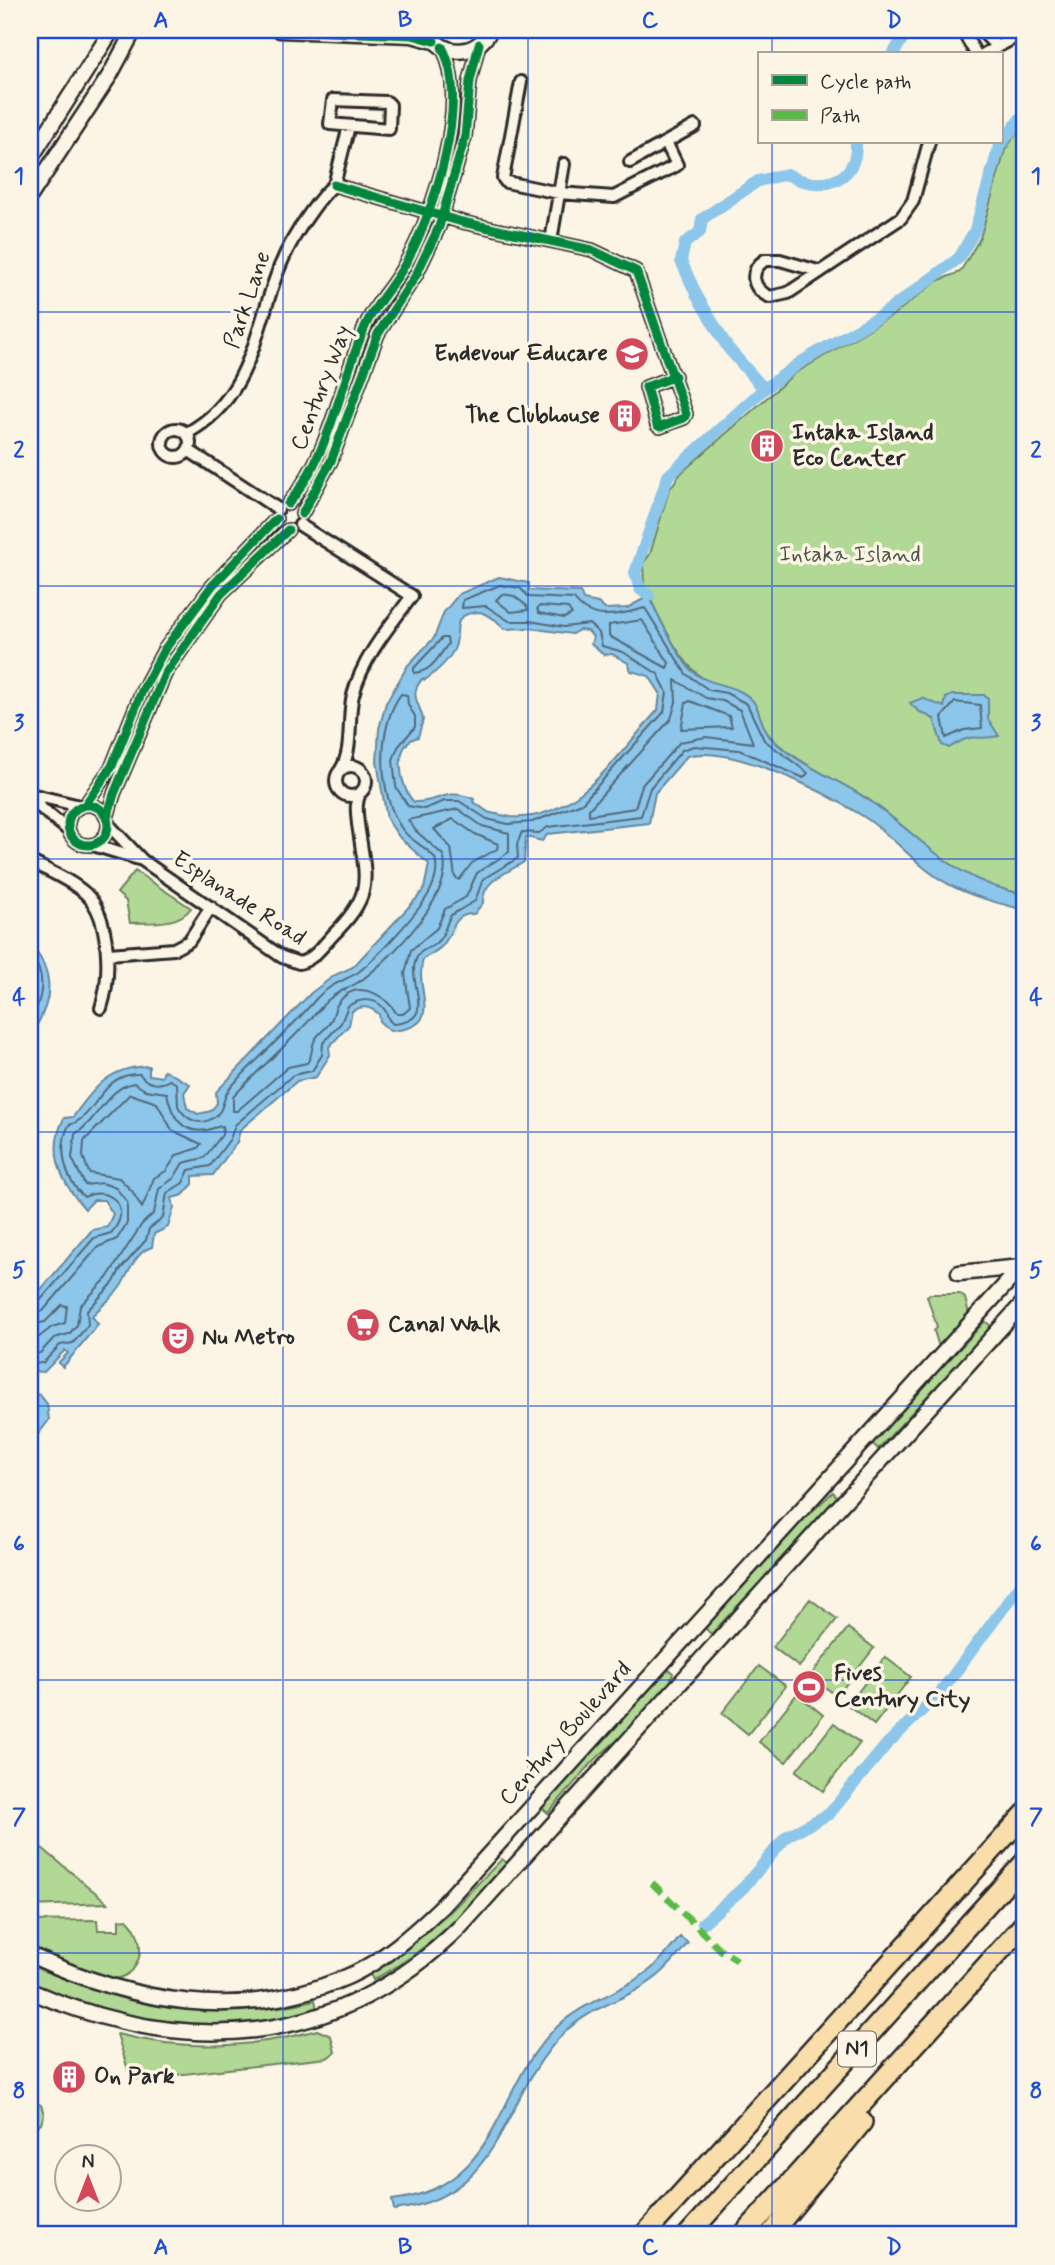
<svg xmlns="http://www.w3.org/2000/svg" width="1055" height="2265" font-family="Mynerve,sans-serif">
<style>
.green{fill:#b1d894;stroke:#6e8260;stroke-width:2}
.water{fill:#8cc6eb;stroke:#65889e;stroke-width:2;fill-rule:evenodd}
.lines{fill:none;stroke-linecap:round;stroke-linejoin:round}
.shore{stroke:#526978;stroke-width:2}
.canal{stroke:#8cc6eb;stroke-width:12}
.street-casing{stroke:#2b2b2b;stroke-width:16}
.secondary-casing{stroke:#2b2b2b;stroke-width:19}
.highway-casing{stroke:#2b2b2b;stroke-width:24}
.street{stroke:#fcf5e5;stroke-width:10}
.secondary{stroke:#fcf5e5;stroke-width:14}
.highway{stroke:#f9deab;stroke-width:19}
.quiet{stroke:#58b947;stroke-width:7;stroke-dasharray:14 7;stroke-linecap:butt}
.cycleway-casing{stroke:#fcf5e5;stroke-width:13}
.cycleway{stroke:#00873e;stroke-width:9}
.grid{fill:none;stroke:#1d4ed8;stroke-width:2;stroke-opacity:0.55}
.labels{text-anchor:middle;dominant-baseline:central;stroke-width:7;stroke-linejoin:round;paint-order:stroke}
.shield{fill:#fcf5e5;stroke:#6a6863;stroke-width:2}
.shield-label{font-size:21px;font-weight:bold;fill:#2b2b2b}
.street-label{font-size:23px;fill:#2b2b2b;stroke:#fcf5e5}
.poi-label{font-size:23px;font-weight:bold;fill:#2b2b2b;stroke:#fcf5e5;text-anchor:start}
.park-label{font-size:23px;fill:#4c5645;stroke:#fcf5e5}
.neatline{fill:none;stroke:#1d4ed8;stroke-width:2.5}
.grid-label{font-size:23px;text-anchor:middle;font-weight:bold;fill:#1d4ed8}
</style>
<rect width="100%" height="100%" fill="#fcf5e5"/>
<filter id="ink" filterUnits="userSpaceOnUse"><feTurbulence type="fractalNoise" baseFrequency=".0143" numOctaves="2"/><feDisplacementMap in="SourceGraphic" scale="14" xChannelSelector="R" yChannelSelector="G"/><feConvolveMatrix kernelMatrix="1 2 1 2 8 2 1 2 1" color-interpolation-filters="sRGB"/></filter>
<g filter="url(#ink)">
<!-- green -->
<path class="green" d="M1025 121V894C954 883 926 841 872 802 843 781 756 749 757 707 736 685 733 693 711 683 684 672 661 622 649 596L644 585 643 564 650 554 669 490 681 473 794 374 893 315 937 281 960 272 980 238 1005 150Z
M135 871 191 908C178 926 150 922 130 923L126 901 117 893Z
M930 1294H960L965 1298 969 1314 939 1347 934 1331 937 1327 927 1296Z
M985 1321 992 1327 878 1449 871 1442C907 1400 948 1363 985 1321Z
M833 1492 839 1499 711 1634 703 1626 776 1545Z
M810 1599 837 1619 799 1667 773 1647Z
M848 1628 874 1648 837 1696 810 1676Z
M885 1657 911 1677 874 1725 848 1705Z
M759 1666 786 1686 748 1734 722 1713Z
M666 1667 673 1673C665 1711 620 1734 595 1760 579 1777 564 1795 548 1813L541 1807Z
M797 1694 823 1715 786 1762 759 1742Z
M834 1723 860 1743 823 1791 796 1771Z
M30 1838 108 1903 30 1906Z
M502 1859 508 1864C466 1911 430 1950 373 1980L369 1972 449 1913Z
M127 1919C150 1941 142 1981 108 1979L30 1950V1921L97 1920 98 1930H119V1920Z
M30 1963C124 2006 213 2025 315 2000L317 2009C215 2042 126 2022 30 1983Z
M317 2030 331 2036 335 2052 327 2058 131 2080 117 2034C185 2051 250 2049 317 2030Z
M30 2100 41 2105 44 2114 41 2124 30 2130Z"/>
<!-- water -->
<path class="water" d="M499 577 529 583V590L580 592 583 600 598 603 605 609 627 608 649 596C657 614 678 656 691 670 708 687 735 682 752 700 760 708 760 725 770 737 798 766 840 779 873 803 925 841 957 883 1025 894V910C1002 904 976 898 954 887 919 871 894 835 861 815 823 791 731 744 687 756L655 793 649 823 548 834 542 841 526 837 524 862C507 873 482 880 483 903L474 914C452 913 454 933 442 946 437 952 429 954 423 959 413 993 448 1027 390 1031L380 1022 379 1014C369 1006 363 1005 352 1011L349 1025 329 1047 330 1055 316 1077 297 1081 240 1130 237 1142 213 1175 193 1176V1184L183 1195 172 1198 174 1207 168 1227 154 1234 152 1247C136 1251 129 1273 121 1286 114 1297 101 1306 92 1316L98 1324 63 1367 58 1363 68 1353 65 1350 44 1372 30 1371V1302L92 1230 107 1227 113 1214 104 1200H94L85 1209C61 1183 47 1152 64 1118L73 1117C95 1086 110 1067 149 1066V1075L162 1077 164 1070 190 1084 184 1093 187 1108 198 1114 211 1111 217 1103 216 1092 311 993 335 975 353 967 417 898 424 889 429 864 400 838 387 819 377 762 379 729 386 703 408 665 434 638 444 612 459 594ZM481 612 496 620 504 629 529 628 572 634 579 630 588 631 593 637 591 644 604 655 612 654 628 663 631 671 649 676 660 693 658 710C619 752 577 822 511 817 508 816 493 814 488 812 482 809 481 805 473 802L474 799C446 787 439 803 414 802 399 787 392 743 418 737L423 720C420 702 408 696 422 679L425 680C436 672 450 660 455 647 461 631 448 613 481 612Z
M952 695H984L988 699V719L999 736C971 742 978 730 949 748L942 745 934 719 918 711 910 703 922 698 944 707 946 698Z
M30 944C56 973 53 1004 30 1035Z
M30 1393 40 1395 47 1404 49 1420 30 1445Z
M680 1937 688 1943C679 1954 670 1966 659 1975 631 1999 590 2006 564 2033 500 2096 507 2196 394 2210L392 2200C503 2188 494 2083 559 2025 586 2000 623 1992 651 1969 662 1960 671 1948 680 1937Z"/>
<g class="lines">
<!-- shore -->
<path class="shore" d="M502 594 514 596 527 606 528 610 511 612 496 600Z
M540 606 568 608 572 614 564 618 539 613 537 609Z
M642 620 669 663 667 668 609 636V625Z
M442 638H447L448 644C438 657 432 672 414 673V668Z
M675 680 706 698 723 701 740 710 753 743 706 737 680 742 642 785 635 808 589 815V809L671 719 676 702Z
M690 701 729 716 732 727 681 729 686 703Z
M955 702 980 705 982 728 964 730 946 738 942 717Z
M458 809 482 826 509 833V852L477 873 466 897 445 909 437 928 411 950 405 974 410 1008 403 1014H397C386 995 357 978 339 1002 334 1008 334 1016 330 1022 327 1028 320 1032 316 1038 310 1047 314 1054 307 1063L288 1067 237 1111H233V1097C262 1065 296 1038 323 1005 333 992 350 989 363 979 392 957 456 893 443 855L416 831 408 820Z
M453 819 475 834 498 844 497 849 472 863 459 880 455 877 451 848 434 829Z
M30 955C49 976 41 1000 30 1024
M130 1094 157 1103 172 1130 201 1144 198 1148 177 1155 166 1171 154 1178 142 1208 132 1191 119 1178 89 1173 83 1156 84 1141Z
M30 1306 38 1303 94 1238 111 1233C133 1210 112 1184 84 1197 65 1180 57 1148 69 1125 98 1117 100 1072 140 1074 147 1085 159 1086 170 1080L177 1084 178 1106C185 1119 199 1127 213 1118 226 1110 221 1097 231 1087 258 1057 290 1030 316 999 327 986 343 981 357 973 373 962 424 907 431 889 436 879 438 869 435 858 426 846 411 842 402 829 378 795 376 728 401 694L407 695 408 705 415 716V727L398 747 393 760 396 787 408 806 424 809 445 801H459L487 819 508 824 532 822 582 803 664 712 667 692 658 674 623 652 602 646 599 633 589 624 564 627 530 621H509L486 606 462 608 463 600 500 585 520 588 529 597 574 599C592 624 621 614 645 608L686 674 709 690 726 693 747 704 764 740 808 773 804 778 739 750 694 746 682 750 650 788 641 816 548 827 539 833 522 832 517 844 518 858 483 879 475 901 451 915C445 925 445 936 435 944 428 949 421 949 417 957 404 982 441 1021 393 1024 386 1019 389 1016 385 1010 376 996 359 999 348 1006L341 1023 323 1043 322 1055 312 1071 293 1075 235 1125 230 1139 210 1166 189 1170 183 1183 167 1193 163 1218 149 1229 146 1240 120 1270 114 1282 87 1311 88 1325 73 1343 60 1345 43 1363 30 1364
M30 1315 43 1311 98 1247 117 1239 127 1223V1202L116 1188 102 1183 85 1185 72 1158 75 1134C98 1121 106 1088 134 1083L145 1090 167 1093C171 1114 181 1135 207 1130 213 1129 217 1126 223 1126L222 1135 204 1158 183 1163 174 1178 159 1189 154 1213 142 1224 107 1278 80 1306 77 1325 69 1334 54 1338 40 1353 30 1355
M30 1325 45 1322 62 1305 67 1306 65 1323 52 1327 30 1344"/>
<!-- canal -->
<path class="canal" d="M893 54 908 30
M764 389 728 348 697 296 681 261 685 243 700 232 702 219 758 181 787 174C817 192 858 185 856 142
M649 596 640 589 635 573 668 476 764 389 801 362 882 315 959 258 975 230 999 147 1025 112
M703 1923 742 1889 787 1836 829 1814 887 1744 940 1693 1025 1579"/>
<!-- street casing -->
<g class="street-casing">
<path id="street" d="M962 30 976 54
M981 30 996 46
M984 54 1025 32
M521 82 503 178 506 182 559 193 614 197 677 165 666 142
M333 100 387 102 390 105 389 129 330 124Z
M630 162 695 126
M334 185 462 222 592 250 636 271 686 414 684 418 660 427 657 425 646 387 675 376
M334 185 349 126
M551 241 564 164
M818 271 780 260H765C748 271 752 289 770 297L788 293 901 218 913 201 929 142
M162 443a14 14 0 1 1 28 0a14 14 0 1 1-28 0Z
M187 433C245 402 254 342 273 285 281 260 294 235 310 213 317 203 324 193 334 185
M188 450 278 509
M288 504C330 455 339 388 364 329 373 306 392 288 404 266 433 216 471 101 442 47
M302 514 331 461 378 334 416 275 439 227 465 137 470 81 479 44
M300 525 412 596C389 627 363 657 353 695 347 719 354 750 340 771
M336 781a15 15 0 1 1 30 0a15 15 0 1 1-30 0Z
M30 794 80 806
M30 799 68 830
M68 825a20 20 0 1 1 40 0a20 20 0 1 1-40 0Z
M85 805 112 766 142 691 164 650 212 586 276 519
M107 818 114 794 165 674 221 594 288 530
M108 824 142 860 282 957 299 963C313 960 323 946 332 936 375 893 366 881 358 824 357 813 355 804 360 793
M93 845 139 859
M30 861C48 871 71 880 86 894 111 918 111 978 101 1008
M109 954 174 949 189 941 211 907"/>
</g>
<!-- secondary casing -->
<g class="secondary-casing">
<path id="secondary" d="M280 30 412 35 434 41
M429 34C445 58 477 56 490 30
M30 159 112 30
M30 196 110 75 134 30
M959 1273 1022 1267
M30 1955C134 2003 240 2024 349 1976 383 1961 415 1932 442 1906L1025 1263
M30 1991C184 2057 336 2050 460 1927L1025 1301"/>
</g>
<!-- highway casing -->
<g class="highway-casing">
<path id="highway" d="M644 2235 1025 1814
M688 2235 1025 1862
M743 2235 1025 1923
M770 2235 862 2122"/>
</g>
<!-- street -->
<use href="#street" class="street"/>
<!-- secondary -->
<use href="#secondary" class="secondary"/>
<!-- highway -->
<use href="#highway" class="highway"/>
<!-- quiet -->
<path class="quiet" d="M652 1883 722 1951 737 1960"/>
<!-- cycleway casing -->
<g class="cycleway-casing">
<path id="cycleway" d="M280 30 412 35 434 41
M334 185 462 222 592 250 636 271 686 414 684 418 660 427 657 425 646 387 675 376
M288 504C330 455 339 388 364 329 373 306 392 288 404 266 433 216 471 101 442 47
M302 514 331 461 378 334 416 275 439 227 465 137 470 81 479 44
M68 825a20 20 0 1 1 40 0a20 20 0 1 1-40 0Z
M85 805 112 766 142 691 164 650 212 586 276 519
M107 818 114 794 165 674 221 594 288 530"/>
</g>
<!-- cycleway -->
<use href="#cycleway" class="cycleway"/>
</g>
</g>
<!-- grid -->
<path class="grid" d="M283 30V2235M528 30V2235M772 30V54M772 142V2235M30 312H1025M30 586H1025M30 859H1025M30 1132H1025M30 1406H1025M30 1680H1025M30 1953H1025"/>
<!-- icons -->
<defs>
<g id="school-disc" transform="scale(1.75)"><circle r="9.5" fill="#d1495b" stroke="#fcf5e5"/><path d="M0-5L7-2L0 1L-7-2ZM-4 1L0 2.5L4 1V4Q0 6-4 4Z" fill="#fff"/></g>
<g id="building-disc" transform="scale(1.75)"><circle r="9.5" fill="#d1495b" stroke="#fcf5e5"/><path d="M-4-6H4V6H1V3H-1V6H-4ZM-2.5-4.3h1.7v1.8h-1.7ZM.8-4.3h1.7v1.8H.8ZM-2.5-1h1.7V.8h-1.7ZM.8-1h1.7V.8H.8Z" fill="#fff"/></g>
<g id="supermarket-disc" transform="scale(1.75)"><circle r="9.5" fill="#d1495b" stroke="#fcf5e5"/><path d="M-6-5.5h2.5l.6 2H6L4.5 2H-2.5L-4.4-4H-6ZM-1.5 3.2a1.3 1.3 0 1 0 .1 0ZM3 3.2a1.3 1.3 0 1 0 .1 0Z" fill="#fff"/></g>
<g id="theatre-disc" transform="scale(1.75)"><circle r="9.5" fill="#d1495b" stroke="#fcf5e5"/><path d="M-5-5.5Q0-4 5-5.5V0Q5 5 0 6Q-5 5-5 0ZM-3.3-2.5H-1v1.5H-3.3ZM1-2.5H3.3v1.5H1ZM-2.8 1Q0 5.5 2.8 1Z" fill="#fff"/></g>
<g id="stadium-disc" transform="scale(1.75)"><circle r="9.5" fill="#d1495b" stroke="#fcf5e5"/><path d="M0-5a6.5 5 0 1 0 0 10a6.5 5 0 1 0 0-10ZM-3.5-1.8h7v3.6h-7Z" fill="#fff"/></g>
</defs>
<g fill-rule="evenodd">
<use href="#school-disc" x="632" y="354"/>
<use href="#building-disc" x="625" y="416"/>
<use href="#building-disc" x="767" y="446"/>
<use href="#supermarket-disc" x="363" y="1325"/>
<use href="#theatre-disc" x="178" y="1338"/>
<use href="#stadium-disc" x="809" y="1687"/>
<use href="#building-disc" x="69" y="2077"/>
</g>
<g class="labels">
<!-- shield labels -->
<rect class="shield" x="838" y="2031.5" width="38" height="35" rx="5"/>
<g class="shield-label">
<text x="857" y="2049">N1</text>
</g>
<!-- street labels -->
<g class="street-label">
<text transform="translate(248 300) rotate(-71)">Park Lane</text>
<text transform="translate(322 388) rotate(-69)">Century Way</text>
<text transform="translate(239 899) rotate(33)">Esplanade Road</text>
<text transform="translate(566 1734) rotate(-48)">Century Boulevard</text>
</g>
<!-- poi labels -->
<g class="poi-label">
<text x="608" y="354" text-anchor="end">Endevour Educare</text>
<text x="600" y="416" text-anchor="end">The Clubhouse</text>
<text x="792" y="433">Intaka Island<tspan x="792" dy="26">Eco Center</tspan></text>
<text x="388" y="1325">Canal Walk</text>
<text x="202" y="1338">Nu Metro</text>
<text x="834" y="1674">Fives<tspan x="834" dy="26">Century City</tspan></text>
<text x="94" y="2077">On Park</text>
</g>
<!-- park labels -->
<g class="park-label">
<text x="850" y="555">Intaka Island</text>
</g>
</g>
<!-- margin -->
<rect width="1055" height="2265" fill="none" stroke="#fcf5e5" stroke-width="77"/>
<!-- legend -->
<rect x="758" y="52" width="245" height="91" fill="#fcf5e5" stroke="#a8a49b" stroke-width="2"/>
<rect x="772" y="75" width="35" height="10" fill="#00873e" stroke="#a8a49b" stroke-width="2"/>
<text x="820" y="88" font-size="21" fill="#2b2b2b">Cycle path</text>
<rect x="772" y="110" width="35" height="10" fill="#58b947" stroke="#a8a49b" stroke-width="2"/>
<text x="820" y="122" font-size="21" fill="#2b2b2b">Path</text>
<!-- north arrow -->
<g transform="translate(88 2178)"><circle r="33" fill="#fcf5e5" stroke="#a8a49b" stroke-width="2"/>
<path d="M0-5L12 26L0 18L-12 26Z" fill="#d1495b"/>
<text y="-10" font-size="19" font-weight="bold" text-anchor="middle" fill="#2b2b2b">N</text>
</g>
<rect x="38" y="38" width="978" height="2188" class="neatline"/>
<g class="grid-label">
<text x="161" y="27">A</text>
<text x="405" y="27">B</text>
<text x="650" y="27">C</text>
<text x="894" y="27">D</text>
<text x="19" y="183">1</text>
<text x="1036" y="183">1</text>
<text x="19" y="457">2</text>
<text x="1036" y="457">2</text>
<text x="19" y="730">3</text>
<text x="1036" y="730">3</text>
<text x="19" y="1004">4</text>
<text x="1036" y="1004">4</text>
<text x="19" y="1277">5</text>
<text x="1036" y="1277">5</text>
<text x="19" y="1551">6</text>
<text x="1036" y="1551">6</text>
<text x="19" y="1824">7</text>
<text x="1036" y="1824">7</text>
<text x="19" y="2098">8</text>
<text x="1036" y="2098">8</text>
<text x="161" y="2254">A</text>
<text x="405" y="2254">B</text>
<text x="650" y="2254">C</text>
<text x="894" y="2254">D</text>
</g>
</svg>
